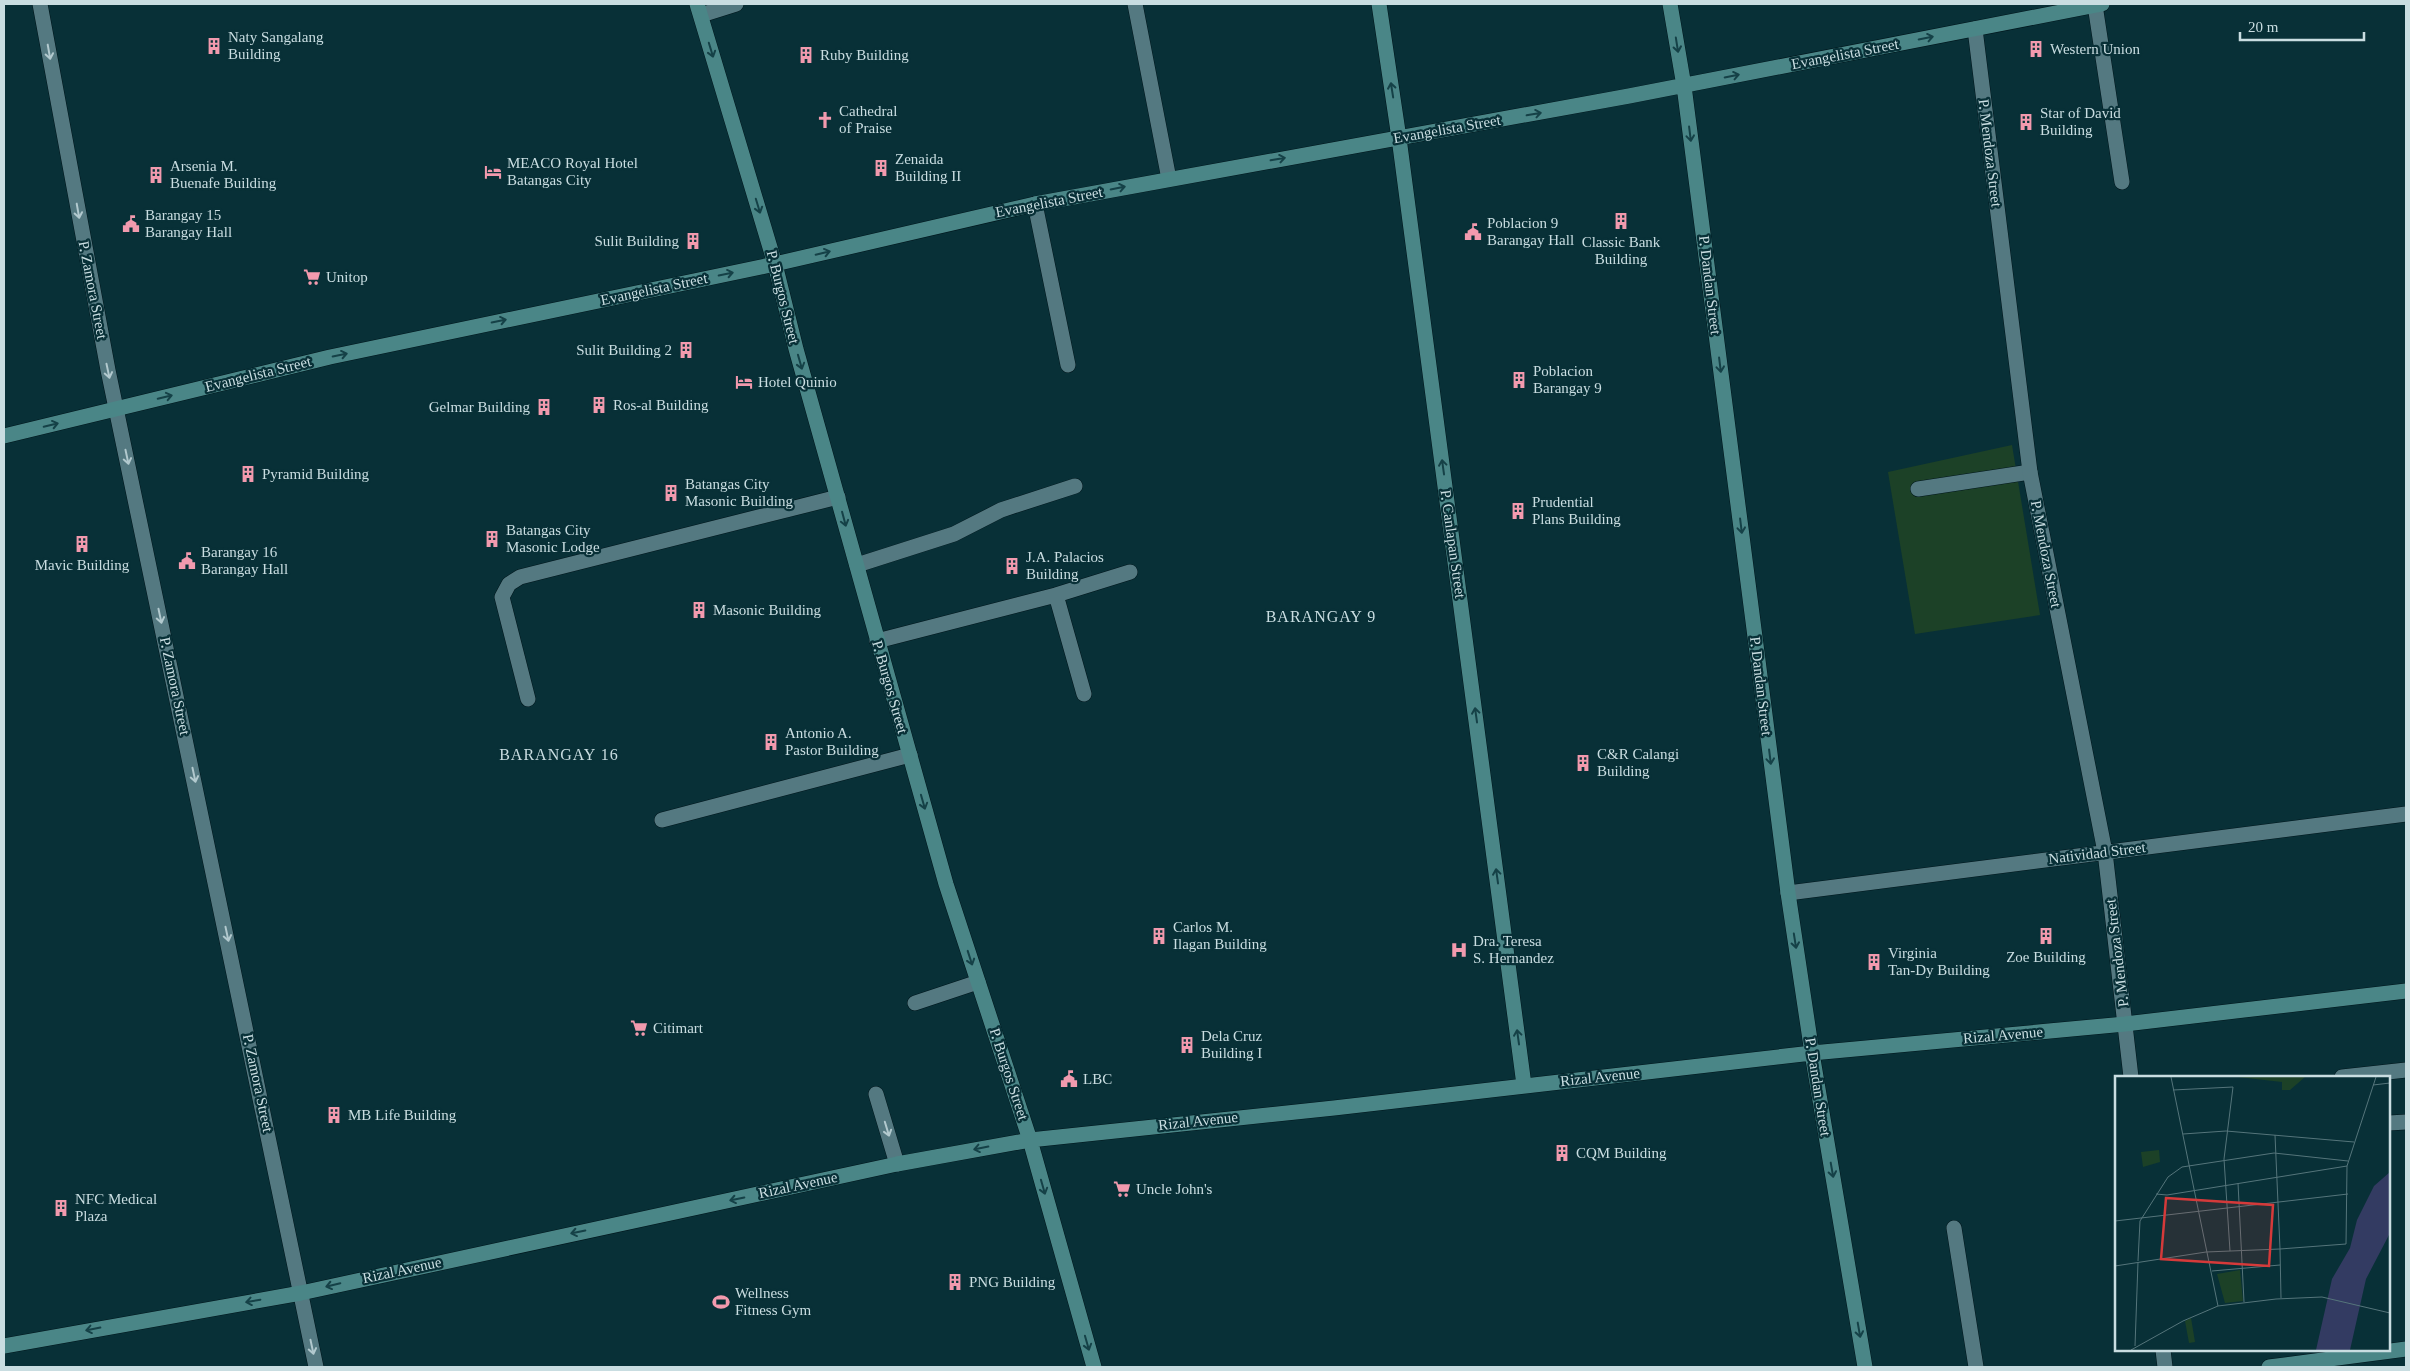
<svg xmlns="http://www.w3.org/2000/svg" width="2410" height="1371" font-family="'Times New Roman',serif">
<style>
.green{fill:#1c4127}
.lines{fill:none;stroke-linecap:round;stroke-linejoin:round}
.lane-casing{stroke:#00161c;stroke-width:16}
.street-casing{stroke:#00161c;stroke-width:16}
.secondary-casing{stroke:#00161c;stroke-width:16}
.lane{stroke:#547981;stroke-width:15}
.street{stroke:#547981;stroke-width:15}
.secondary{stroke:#4a8687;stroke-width:15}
.oneway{stroke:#154147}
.oneway2{stroke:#b2c9ce}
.labels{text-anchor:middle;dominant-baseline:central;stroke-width:4.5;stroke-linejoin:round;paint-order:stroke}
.poi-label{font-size:15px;fill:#c9dde1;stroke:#083037;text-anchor:start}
.street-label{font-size:15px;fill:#c9dde1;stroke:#083037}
.neighbourhood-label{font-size:16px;letter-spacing:1px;fill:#c9dde1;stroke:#083037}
.inset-road{fill:none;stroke:#55757b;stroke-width:1}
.view{fill:#d53a3a;fill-opacity:0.15;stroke:#d53a3a;stroke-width:2.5}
.inset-edge{fill:none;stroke:#c9dde1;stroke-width:2.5}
</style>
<rect width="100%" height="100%" fill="#083037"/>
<!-- green -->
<path class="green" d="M2012 445 2040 615 1915 634 1888 472Z"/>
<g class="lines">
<!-- lane casing -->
<g class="lane-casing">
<path id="lane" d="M1135 4 1169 179
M2095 5 2122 182
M701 15 736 4
M1035 204 1068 365
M1918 489 2030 472
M857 565 954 534 1001 510 1075 486
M1056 595 1084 694
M877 641 1056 595 1130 572
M528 699 502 597 509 584 520 577 838 497
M662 820 910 755
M915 1003 978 982
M2342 1077 2406 1070
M876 1094 897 1164
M2389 1123 2406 1122
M1954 1228 1976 1367"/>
</g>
<!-- street casing -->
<g class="street-casing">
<path id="street" d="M40 4 108 370 316 1367
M1975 29 2030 472 2105 852 2131 1077
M1788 893 2406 814
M2163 1350 2165 1367"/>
</g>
<!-- secondary casing -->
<g class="secondary-casing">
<path id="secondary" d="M697 4 775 264 796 349 946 884 1030 1140 1094 1367
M1379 4 1399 138 1524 1085
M1670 4 1684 86 1788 893 1812 1053 1865 1367
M4 436 330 357 775 264 1035 204 1629 96 2102 4
M4 1346 301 1293 897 1164 1030 1140 1334 1108 1812 1053 2125 1024 2406 991
M2269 1367 2406 1349"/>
</g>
<!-- lane -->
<use href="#lane" class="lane"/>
<!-- street -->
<use href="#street" class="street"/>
<!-- secondary -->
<use href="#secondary" class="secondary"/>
</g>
<!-- one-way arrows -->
<defs><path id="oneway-shaft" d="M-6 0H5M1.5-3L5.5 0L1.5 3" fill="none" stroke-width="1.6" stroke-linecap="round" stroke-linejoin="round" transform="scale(1.25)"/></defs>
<g class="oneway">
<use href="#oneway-shaft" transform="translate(1926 38) rotate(-11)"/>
<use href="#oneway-shaft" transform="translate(1677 45) rotate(81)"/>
<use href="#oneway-shaft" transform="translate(711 50) rotate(73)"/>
<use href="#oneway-shaft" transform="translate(1732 76) rotate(-11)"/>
<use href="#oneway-shaft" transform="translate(1392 90) rotate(-99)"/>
<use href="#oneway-shaft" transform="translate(1534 114) rotate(-10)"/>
<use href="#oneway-shaft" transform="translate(1690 134) rotate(83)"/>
<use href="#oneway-shaft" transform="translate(1278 159) rotate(-10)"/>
<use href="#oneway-shaft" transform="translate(1118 188) rotate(-11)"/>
<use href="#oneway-shaft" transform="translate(758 206) rotate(73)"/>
<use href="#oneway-shaft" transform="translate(823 253) rotate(-13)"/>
<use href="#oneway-shaft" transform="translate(726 274) rotate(-12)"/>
<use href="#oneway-shaft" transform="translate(499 321) rotate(-12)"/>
<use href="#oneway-shaft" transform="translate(340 355) rotate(-12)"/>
<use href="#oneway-shaft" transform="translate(800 362) rotate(74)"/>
<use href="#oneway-shaft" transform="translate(1720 365) rotate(83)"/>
<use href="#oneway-shaft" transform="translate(165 397) rotate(-14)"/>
<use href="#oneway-shaft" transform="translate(51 425) rotate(-13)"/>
<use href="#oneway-shaft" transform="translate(1443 467) rotate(-98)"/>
<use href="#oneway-shaft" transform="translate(844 519) rotate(75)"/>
<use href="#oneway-shaft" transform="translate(1741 526) rotate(83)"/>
<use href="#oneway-shaft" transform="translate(1476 715) rotate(-98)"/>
<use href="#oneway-shaft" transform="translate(1770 757) rotate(83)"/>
<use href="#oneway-shaft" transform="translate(923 802) rotate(74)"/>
<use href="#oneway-shaft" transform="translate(1497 876) rotate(-98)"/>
<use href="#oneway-shaft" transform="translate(1795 941) rotate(81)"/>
<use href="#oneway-shaft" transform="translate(970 958) rotate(72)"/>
<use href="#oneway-shaft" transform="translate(1518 1037) rotate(-98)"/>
<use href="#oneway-shaft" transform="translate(981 1148) rotate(169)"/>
<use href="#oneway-shaft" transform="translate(1832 1170) rotate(80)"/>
<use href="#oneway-shaft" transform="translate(1043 1187) rotate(74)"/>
<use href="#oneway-shaft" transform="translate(737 1199) rotate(168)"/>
<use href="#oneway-shaft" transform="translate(578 1232) rotate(168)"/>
<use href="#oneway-shaft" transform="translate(333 1285) rotate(167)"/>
<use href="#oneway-shaft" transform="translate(253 1301) rotate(170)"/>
<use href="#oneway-shaft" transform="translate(93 1329) rotate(169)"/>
<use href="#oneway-shaft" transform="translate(1859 1330) rotate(80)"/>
<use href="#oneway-shaft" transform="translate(1087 1343) rotate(74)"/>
</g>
<g class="oneway2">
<use href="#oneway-shaft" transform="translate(49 52) rotate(80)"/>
<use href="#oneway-shaft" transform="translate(78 211) rotate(80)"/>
<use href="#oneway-shaft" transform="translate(108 371) rotate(78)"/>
<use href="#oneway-shaft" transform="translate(127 457) rotate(78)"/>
<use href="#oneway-shaft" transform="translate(160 616) rotate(78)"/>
<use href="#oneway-shaft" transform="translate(194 775) rotate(78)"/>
<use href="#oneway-shaft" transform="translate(227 934) rotate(78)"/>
<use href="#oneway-shaft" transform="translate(887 1129) rotate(73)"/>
<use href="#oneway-shaft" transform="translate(312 1347) rotate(78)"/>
</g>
<!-- icons -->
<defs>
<g id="building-bare" transform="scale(1.35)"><path d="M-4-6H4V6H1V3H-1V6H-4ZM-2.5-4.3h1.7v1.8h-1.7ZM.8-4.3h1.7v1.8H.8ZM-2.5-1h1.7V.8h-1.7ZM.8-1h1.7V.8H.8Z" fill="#f29aae" stroke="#083037" stroke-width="2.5" paint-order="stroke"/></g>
<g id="church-bare" transform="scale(1.35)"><path d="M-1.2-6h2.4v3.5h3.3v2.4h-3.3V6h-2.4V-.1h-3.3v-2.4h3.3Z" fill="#f29aae" stroke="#083037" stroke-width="2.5" paint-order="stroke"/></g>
<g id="hotel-bare" transform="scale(1.35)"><path d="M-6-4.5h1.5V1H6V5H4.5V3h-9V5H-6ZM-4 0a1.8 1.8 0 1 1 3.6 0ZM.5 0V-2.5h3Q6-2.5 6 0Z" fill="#f29aae" stroke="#083037" stroke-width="2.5" paint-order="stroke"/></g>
<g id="civic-bare" transform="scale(1.35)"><path d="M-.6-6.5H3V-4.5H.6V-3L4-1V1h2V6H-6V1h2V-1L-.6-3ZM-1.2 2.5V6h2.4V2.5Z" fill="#f29aae" stroke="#083037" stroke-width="2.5" paint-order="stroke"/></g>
<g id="supermarket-bare" transform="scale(1.35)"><path d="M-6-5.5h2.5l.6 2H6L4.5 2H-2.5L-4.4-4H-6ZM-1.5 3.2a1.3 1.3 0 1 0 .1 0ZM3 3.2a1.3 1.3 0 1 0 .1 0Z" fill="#f29aae" stroke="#083037" stroke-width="2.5" paint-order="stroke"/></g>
<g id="hospital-bare" transform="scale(1.35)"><path d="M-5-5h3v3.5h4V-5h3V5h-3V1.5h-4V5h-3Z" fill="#f29aae" stroke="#083037" stroke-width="2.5" paint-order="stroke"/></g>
<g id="stadium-bare" transform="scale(1.35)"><path d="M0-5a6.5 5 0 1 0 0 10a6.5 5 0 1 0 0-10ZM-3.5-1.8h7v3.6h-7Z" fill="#f29aae" stroke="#083037" stroke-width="2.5" paint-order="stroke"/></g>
</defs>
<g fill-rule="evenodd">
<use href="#building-bare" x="214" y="46"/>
<use href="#building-bare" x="2036" y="49"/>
<use href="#building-bare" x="806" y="55"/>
<use href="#church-bare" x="825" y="120"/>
<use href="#building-bare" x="2026" y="122"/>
<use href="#building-bare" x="881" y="168"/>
<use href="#hotel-bare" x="493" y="172"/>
<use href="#building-bare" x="156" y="175"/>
<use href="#building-bare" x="1621" y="221"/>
<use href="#civic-bare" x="131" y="224"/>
<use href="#civic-bare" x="1473" y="232"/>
<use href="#building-bare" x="693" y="241"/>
<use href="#supermarket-bare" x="312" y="277"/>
<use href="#building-bare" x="686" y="350"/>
<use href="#building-bare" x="1519" y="380"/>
<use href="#hotel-bare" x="744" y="382"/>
<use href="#building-bare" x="599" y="405"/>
<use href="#building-bare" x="544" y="407"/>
<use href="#building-bare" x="248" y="474"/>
<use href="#building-bare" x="671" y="493"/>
<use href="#building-bare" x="1518" y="511"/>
<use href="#building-bare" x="492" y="539"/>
<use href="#building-bare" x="82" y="544"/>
<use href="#civic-bare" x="187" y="561"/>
<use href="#building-bare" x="1012" y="566"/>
<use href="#building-bare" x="699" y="610"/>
<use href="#building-bare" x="771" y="742"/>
<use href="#building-bare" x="1583" y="763"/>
<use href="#building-bare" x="1159" y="936"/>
<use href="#building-bare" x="2046" y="936"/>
<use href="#hospital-bare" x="1459" y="950"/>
<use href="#building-bare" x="1874" y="962"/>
<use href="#supermarket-bare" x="639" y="1028"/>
<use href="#building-bare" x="1187" y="1045"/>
<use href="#civic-bare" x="1069" y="1079"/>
<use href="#building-bare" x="334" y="1115"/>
<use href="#building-bare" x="1562" y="1153"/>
<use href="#supermarket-bare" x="1122" y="1189"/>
<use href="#building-bare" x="61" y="1208"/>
<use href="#building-bare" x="955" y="1282"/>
<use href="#stadium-bare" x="721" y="1302"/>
</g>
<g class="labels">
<!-- poi labels -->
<g class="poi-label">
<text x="228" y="37">Naty Sangalang<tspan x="228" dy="17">Building</tspan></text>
<text x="2050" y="49">Western Union</text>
<text x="820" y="55">Ruby Building</text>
<text x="839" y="111">Cathedral<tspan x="839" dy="17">of Praise</tspan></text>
<text x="2040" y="113">Star of David<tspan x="2040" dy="17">Building</tspan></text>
<text x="895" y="159">Zenaida<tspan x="895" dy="17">Building II</tspan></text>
<text x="507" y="163">MEACO Royal Hotel<tspan x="507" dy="17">Batangas City</tspan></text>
<text x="170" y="166">Arsenia M.<tspan x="170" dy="17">Buenafe Building</tspan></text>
<text x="145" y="215">Barangay 15<tspan x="145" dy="17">Barangay Hall</tspan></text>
<text x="1487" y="223">Poblacion 9<tspan x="1487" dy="17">Barangay Hall</tspan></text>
<text x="679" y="241" text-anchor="end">Sulit Building</text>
<text x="1621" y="242" text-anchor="middle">Classic Bank<tspan x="1621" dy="17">Building</tspan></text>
<text x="326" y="277">Unitop</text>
<text x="672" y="350" text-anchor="end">Sulit Building 2</text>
<text x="1533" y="371">Poblacion<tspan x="1533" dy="17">Barangay 9</tspan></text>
<text x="758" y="382">Hotel Quinio</text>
<text x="613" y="405">Ros-al Building</text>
<text x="530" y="407" text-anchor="end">Gelmar Building</text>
<text x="262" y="474">Pyramid Building</text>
<text x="685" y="484">Batangas City<tspan x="685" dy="17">Masonic Building</tspan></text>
<text x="1532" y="502">Prudential<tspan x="1532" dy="17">Plans Building</tspan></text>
<text x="506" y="530">Batangas City<tspan x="506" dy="17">Masonic Lodge</tspan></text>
<text x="201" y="552">Barangay 16<tspan x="201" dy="17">Barangay Hall</tspan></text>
<text x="1026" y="557">J.A. Palacios<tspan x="1026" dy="17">Building</tspan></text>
<text x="82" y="565" text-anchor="middle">Mavic Building</text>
<text x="713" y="610">Masonic Building</text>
<text x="785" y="733">Antonio A.<tspan x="785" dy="17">Pastor Building</tspan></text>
<text x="1597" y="754">C&amp;R Calangi<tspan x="1597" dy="17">Building</tspan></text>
<text x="1173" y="927">Carlos M.<tspan x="1173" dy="17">Ilagan Building</tspan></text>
<text x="1473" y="941">Dra. Teresa<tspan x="1473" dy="17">S. Hernandez</tspan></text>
<text x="1888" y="953">Virginia<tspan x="1888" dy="17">Tan-Dy Building</tspan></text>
<text x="2046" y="957" text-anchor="middle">Zoe Building</text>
<text x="653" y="1028">Citimart</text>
<text x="1201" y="1036">Dela Cruz<tspan x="1201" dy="17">Building I</tspan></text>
<text x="1083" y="1079">LBC</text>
<text x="348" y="1115">MB Life Building</text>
<text x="1576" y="1153">CQM Building</text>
<text x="1136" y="1189">Uncle John's</text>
<text x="75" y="1199">NFC Medical<tspan x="75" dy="17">Plaza</tspan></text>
<text x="969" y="1282">PNG Building</text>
<text x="735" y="1293">Wellness<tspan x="735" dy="17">Fitness Gym</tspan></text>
</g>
<!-- street labels -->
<g class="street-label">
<text transform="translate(1845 54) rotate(-11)">Evangelista Street</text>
<text transform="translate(1447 129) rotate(-10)">Evangelista Street</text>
<text transform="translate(1990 153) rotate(83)">P. Mendoza Street</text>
<text transform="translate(1049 202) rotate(-11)">Evangelista Street</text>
<text transform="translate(1710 285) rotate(83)">P. Dandan Street</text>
<text transform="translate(654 289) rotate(-12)">Evangelista Street</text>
<text transform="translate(93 290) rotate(79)">P. Zamora Street</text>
<text transform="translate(783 297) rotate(76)">P. Burgos Street</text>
<text transform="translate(258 374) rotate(-14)">Evangelista Street</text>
<text transform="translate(1453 544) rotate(82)">P. Canlapan Street</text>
<text transform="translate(2046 554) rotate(79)">P. Mendoza Street</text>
<text transform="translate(175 686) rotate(78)">P. Zamora Street</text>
<text transform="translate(1761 686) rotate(83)">P. Dandan Street</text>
<text transform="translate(890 687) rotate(74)">P. Burgos Street</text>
<text transform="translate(2097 853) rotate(-7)">Natividad Street</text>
<text transform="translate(2117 953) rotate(-97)">P. Mendoza Street</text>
<text transform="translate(2003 1035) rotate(-5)">Rizal Avenue</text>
<text transform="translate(1009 1074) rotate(72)">P. Burgos Street</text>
<text transform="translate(1600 1077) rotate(-6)">Rizal Avenue</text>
<text transform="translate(258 1083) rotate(78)">P. Zamora Street</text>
<text transform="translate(1818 1087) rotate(81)">P. Dandan Street</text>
<text transform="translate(1198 1121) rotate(-6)">Rizal Avenue</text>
<text transform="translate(798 1185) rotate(-12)">Rizal Avenue</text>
<text transform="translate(402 1270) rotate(-12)">Rizal Avenue</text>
</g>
<!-- neighbourhood labels -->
<g class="neighbourhood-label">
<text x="1321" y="616">BARANGAY 9</text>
<text x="559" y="754">BARANGAY 16</text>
</g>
</g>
<!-- overview -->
<g transform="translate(2115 1076)">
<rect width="275" height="275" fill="#083037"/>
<path d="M123 1H190L175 14H167V6ZM44 74 45 86 28 91 26 76ZM125 194 128 225 110 227 102 198ZM76 242 80 266 74 267 70 245Z" fill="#1c4127"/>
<path d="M275 96V157L251 203 235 274H201L217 203 235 172 242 144 259 110Z" fill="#333b62"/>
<path class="inset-road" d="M56 1 103 230 161 223 207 221 275 237M258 9 275 7M58 14 118 11 109 83 115 175M68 58 111 55 239 66M160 59 165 173 231 168 232 90M123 107 129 226M41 118 52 119 232 90 261 1M0 145 233 118M23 185 25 145 53 101 67 91 159 77 233 85M0 190 91 176 165 173 166 222M97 195 165 189M20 270 23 186M16 274 68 245 103 230"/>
<path class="view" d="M51 122 158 129 154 190 46 183Z"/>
<rect width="275" height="275" class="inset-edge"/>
</g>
<!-- border -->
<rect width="2410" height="1371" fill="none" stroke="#c9dde1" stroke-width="10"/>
<!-- scale -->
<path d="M2240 32v8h124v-8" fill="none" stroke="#c9dde1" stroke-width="2.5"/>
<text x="2248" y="32" font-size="15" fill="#c9dde1" stroke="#083037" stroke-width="4" paint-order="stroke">20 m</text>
</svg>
